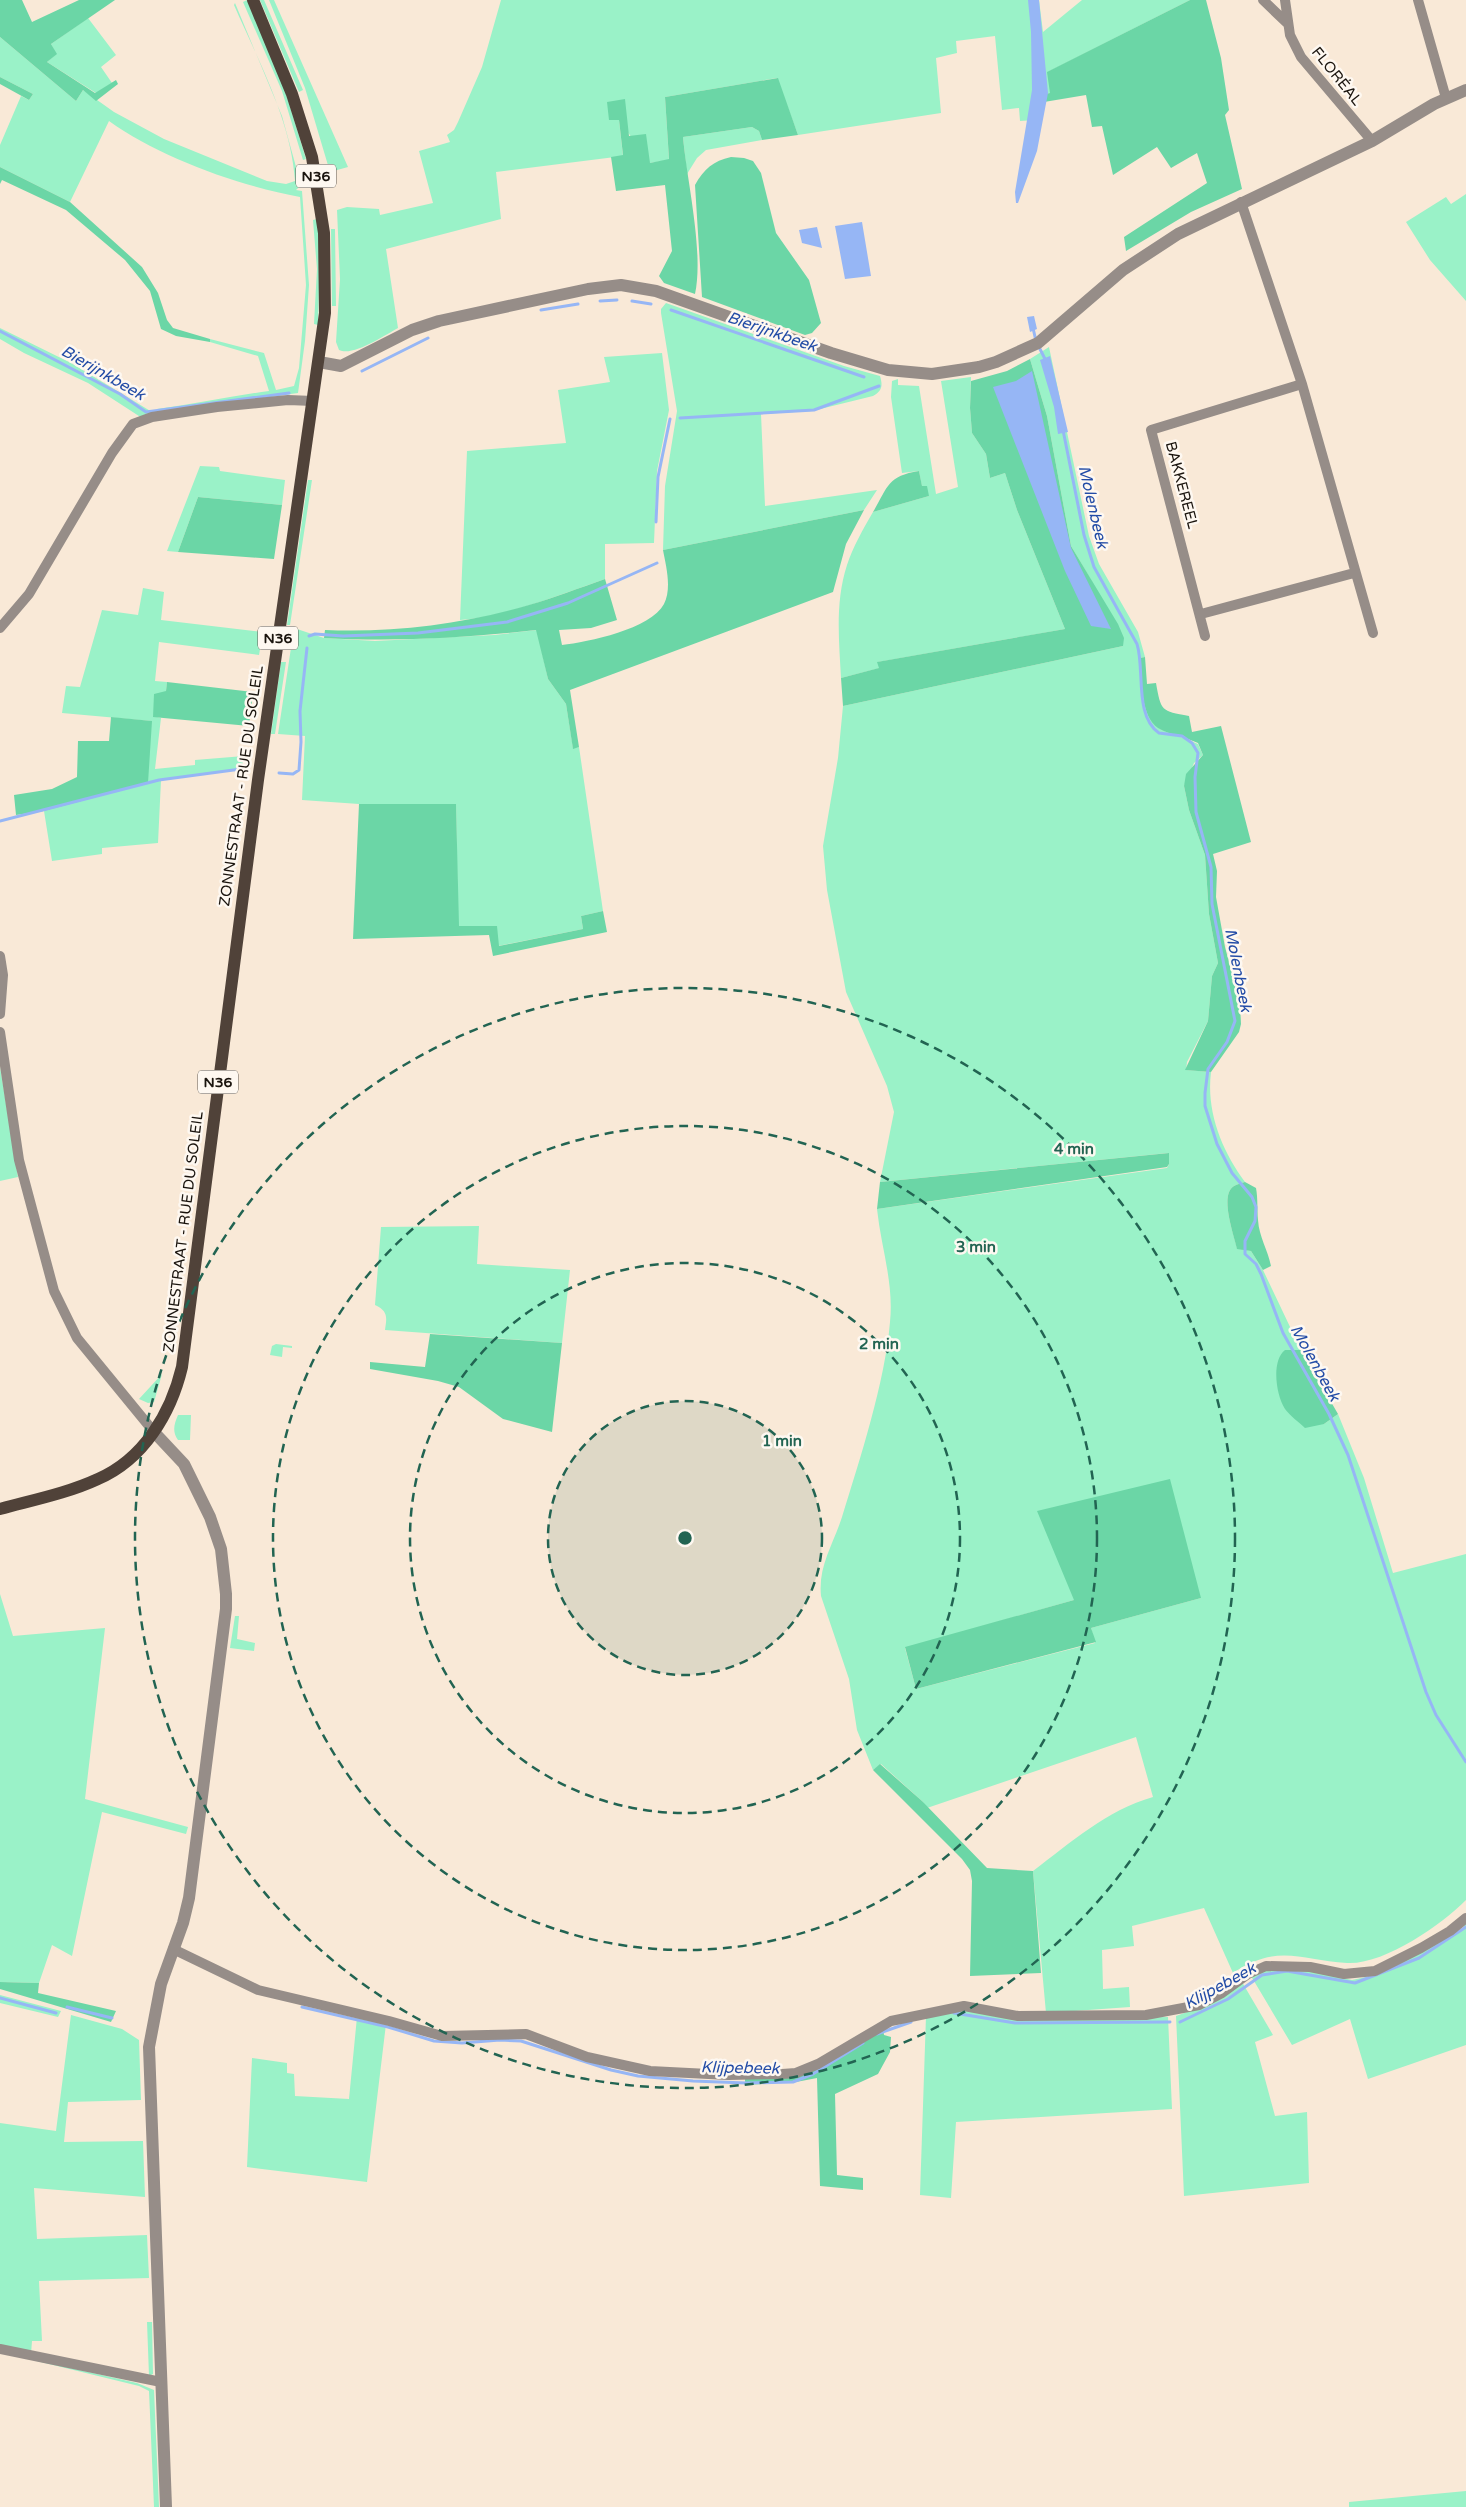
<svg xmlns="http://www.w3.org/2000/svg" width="1466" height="2507" font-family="'Varela Round',sans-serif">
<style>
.green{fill:#9af2c8;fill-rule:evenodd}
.forest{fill:#6bd6a6}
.water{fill:#96b6f5}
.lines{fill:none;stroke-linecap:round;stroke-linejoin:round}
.stream{stroke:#96b6f5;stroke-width:3}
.minor{stroke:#968d88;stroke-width:10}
.tertiary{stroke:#968d88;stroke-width:12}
.primary{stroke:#504239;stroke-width:12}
.ring{fill:none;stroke:#226452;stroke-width:2.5;stroke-dasharray:9 6}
.labels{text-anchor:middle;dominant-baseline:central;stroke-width:5;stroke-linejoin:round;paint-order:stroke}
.shield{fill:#fef8f1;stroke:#5e5852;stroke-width:1}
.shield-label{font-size:14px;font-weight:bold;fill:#1a140e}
.street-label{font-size:15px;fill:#1a140e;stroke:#fef8f1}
.water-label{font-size:16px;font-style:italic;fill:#234ca6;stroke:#fef8f1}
.centre{fill:#226452;stroke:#fef8f1;stroke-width:2.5}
.ring-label{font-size:15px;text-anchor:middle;font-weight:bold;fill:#226452;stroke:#fef8f1;stroke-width:5;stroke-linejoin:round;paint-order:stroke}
</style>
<rect width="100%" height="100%" fill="#f9e9d7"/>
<!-- green -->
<path class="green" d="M247 0 285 90 306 159 303 160 282 91 243 2Z
M260 0H264L303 90 299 92Z
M269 0H274L348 167 330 172 305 88Z
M501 0H1039L1043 32 1082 0H1190L1048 72 1051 93 1031 98 1036 120 1020 121 1019 108 1002 110 995 36 956 41 957 53 936 58 941 113 798 135 777 78 665 97 669 160 650 163 619 120 623 156 496 172 501 219 386 249 398 328C385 335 353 357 339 350L336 342 340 279 337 210 347 207 379 209 380 215 433 203 419 151 450 142 447 135 454 130 458 122 482 67Z
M235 3 282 116 301 185 296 190 302 191 309 285 305 341 298 393 157 412V409C195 404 232 396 269 391L258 356 210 342V339L264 353 276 390 294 386 299 368 306 285 300 197C239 186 159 157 109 121L70 202 0 167V145L21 96 29 100 33 94 0 77V37L76 101 83 90 114 112 164 139 267 181 286 184 295 181C291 120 258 60 234 5Z
M88 18 116 55 101 67 112 83 96 93 47 62 56 54 51 44Z
M752 127 759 131 762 140 706 150 697 158 687 174 683 137Z
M1466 194V301L1430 260 1406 222 1446 197 1451 204Z
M317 219 320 250 318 325 314 324 317 269 313 220Z
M331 229H335L336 306H332Z
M666 303 844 366 880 376C883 386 882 391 873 396L812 411 761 414 765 506 877 490 864 510 663 550 665 486 677 411 661 313V309Z
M0 328 71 363 152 412 142 418 88 383 24 353 0 339Z
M1049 347 1089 536 1099 564 1138 632 1145 657 1140 658C1143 679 1140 719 1162 730 1173 735 1186 738 1198 744L1203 755 1194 763 1184 786 1189 810 1205 855 1209 914 1218 963 1212 976 1208 1021 1187 1062 1186 1070 1211 1072C1206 1112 1222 1151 1245 1182 1242 1183 1237 1184 1234 1186 1219 1195 1234 1235 1237 1248L1251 1251 1263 1270 1301 1350H1285L1324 1424 1338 1414 1364 1478 1393 1573 1466 1554V1900C1441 1925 1384 1965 1347 1963 1301 1960 1277 1943 1233 1973L1204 1908 1132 1926 1134 1946 1102 1950 1103 1989 1129 1987 1130 2007 1046 2013 1033 1871C1070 1843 1107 1810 1153 1797L1136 1737 927 1808 922 1801 881 1764 873 1770 857 1730 849 1679 821 1596C818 1566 833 1545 842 1517 860 1459 885 1382 890 1322 894 1283 881 1247 877 1209L1167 1168 1169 1164 1168 1153 880 1182 894 1112 887 1086 846 992 827 890 823 846 838 758 843 706 1123 646 1090 578 1071 546 1047 416 1030 359ZM1201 1598 1091 1628 1095 1643 916 1689 905 1648 1074 1600Z
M662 353 669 410 657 471 654 543 605 544V579C558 595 510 616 460 620L467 451 566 443 558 390 610 382 604 357Z
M971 377 970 408 972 433 986 454 990 478 1005 473 1017 510 1065 629 878 662 880 668 841 678C839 640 835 602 847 565 853 547 863 529 873 512L929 496 922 487 919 471 902 473 891 397 892 381 898 379V385L919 386 936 494 958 487 941 381Z
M200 466 219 467 220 471 285 480 282 505 198 497 178 552 167 551Z
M308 480H312L290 625H287Z
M143 588 164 592 161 620 263 632 259 655 159 642 155 681 167 682 166 691 153 716 161 718 155 769 195 765V760L244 756 242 768 161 780 158 843 102 848V854L52 861 44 811 123 789 151 721 62 713 66 686 80 687 102 610 138 615Z
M294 628 324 638 375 641 494 635 537 630 548 679 566 704 573 748 579 747 603 911 581 916 583 929 498 946 496 926H458L456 804H359L302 800 305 736 278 734Z
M281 662H286L275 734H271Z
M0 1067 18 1177 0 1181Z
M479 1226 477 1264 570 1270 562 1343 385 1330C387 1317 388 1311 375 1305L381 1227Z
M276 1344 292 1346V1348L283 1347 282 1357 270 1355 272 1346Z
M162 1374 154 1402 148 1403 139 1399Z
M178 1415H191L190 1440H178C172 1432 174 1424 178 1415Z
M0 1594 13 1636 105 1628 85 1799 188 1827 186 1834 102 1812 72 1956 52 1945 39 1983 0 1982Z
M235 1616H239L237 1639 255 1643 254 1651 230 1648Z
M1466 1923V2045L1368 2079 1350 2019 1292 2045 1251 1976 1272 1968 1311 1971 1352 1980 1371 1976 1445 1939 1462 1929Z
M1242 1982 1273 2035 1255 2042 1275 2116 1307 2112 1309 2183 1184 2196 1176 2016 1198 2008Z
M0 1995 61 2011 58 2017 0 2003Z
M966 2010 1012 2019 1168 2017 1172 2109 956 2122 951 2198 920 2195 926 2016Z
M71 2015 122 2029 139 2040 141 2100 68 2102 64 2142 143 2141 145 2197 34 2188 37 2239 147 2235 149 2278 39 2281 42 2341H32L31 2354 0 2347V2123L56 2131Z
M357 2017 386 2024 367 2182 247 2167 252 2058 287 2063V2073L294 2074 295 2096 349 2099Z
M147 2322H152L153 2374 149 2376Z
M0 2352 137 2383 154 2390 159 2507H154L149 2391 139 2386Z
M1466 2491V2507H1349V2502Z"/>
<!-- forest -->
<path class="forest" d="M0 0H22L32 22 79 0H115L51 44 57 54 47 62 95 93 116 80 118 84 96 101 83 90 76 101 0 37Z
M1190 0H1206L1221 58 1229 110 1225 115 1242 189 1191 212 1126 251 1124 237 1207 183 1197 153 1171 168 1157 147 1113 175 1102 126 1092 127 1086 95 1032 104 1031 98 1050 93 1047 72Z
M0 77 33 94 29 100 0 84Z
M778 78 798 135 762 140 759 131 752 127 683 137C687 182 704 252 695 294L664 283 659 276 672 251 665 185 616 191 611 157 623 155 619 120H609L607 102 625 99 629 136 646 134 650 163 669 159 665 97Z
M731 157 744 158 753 161 761 173 776 233 809 280 821 323 812 333 805 335 702 297 695 185C704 169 713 161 731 157Z
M0 167 70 202 142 267 158 293 167 320 173 328 210 339V342L176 336 161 329 150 291 125 260 66 210 2 180 0 184Z
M1030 359 1047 416 1071 546 1118 624 1124 638 1123 646 843 706 841 678 879 668 877 662 1065 629 1017 510 1005 473 990 478 986 454 972 433 970 408 971 381 1007 371Z
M919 471 922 486H927L929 496 873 512C888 487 887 476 919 471Z
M198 497 282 505 274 559 178 552Z
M864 510 846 544 833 592 570 690 579 747 573 749 566 704 548 679 536 630C466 638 395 642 324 638L325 630C392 633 464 624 529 605 554 598 579 588 605 579L617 620 591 628 559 630 562 645C588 642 651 629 664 604 672 588 666 566 663 550Z
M1145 657 1147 684 1156 683C1161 711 1161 711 1189 716L1192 732 1221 726 1251 842 1213 854 1217 871 1216 897 1225 947 1240 1004 1241 1024 1239 1032 1211 1072 1185 1070 1208 1021 1212 976 1218 963 1209 914 1205 855 1189 810 1184 786 1186 774 1203 755 1198 743C1185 737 1170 735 1158 728 1141 717 1140 676 1140 658Z
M167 682 253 692 249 726 153 717 154 694 166 691Z
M111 717 152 721 148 783 44 811 16 815 14 795 52 789 77 777 78 741H109Z
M359 804H456L459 926H497L499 946 583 929 581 916 603 911 607 932 493 956 489 935 353 939Z
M1169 1153V1164L1167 1167 877 1209 880 1182Z
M1245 1182 1256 1188C1258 1199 1257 1209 1258 1220 1259 1237 1268 1250 1271 1266L1263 1270 1251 1251 1237 1249C1234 1235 1219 1195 1234 1186 1237 1184 1242 1183 1245 1182Z
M430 1334 562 1343 552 1432 503 1419 459 1387 438 1381 370 1369V1362L425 1367Z
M1285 1350H1301L1338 1414 1324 1424 1305 1428C1299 1422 1290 1416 1285 1409 1276 1395 1271 1361 1285 1350Z
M1170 1479 1201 1598 1091 1628 1096 1642 916 1689 905 1647 1074 1600 1037 1511Z
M880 1764 922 1801 987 1868 1033 1871 1041 1973 970 1976 972 1881 970 1870 962 1859 873 1770Z
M0 1982 39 1983 38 1993 116 2011 111 2022 0 1989Z
M883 2029 884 2035 891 2037 890 2052 878 2074 835 2094 837 2175 863 2178V2190L820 2186 817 2078 796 2082 745 2085V2078H792Z"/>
<!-- water -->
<path class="water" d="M1028 0H1039L1048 93 1037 151 1018 203H1016L1015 192 1032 90 1031 32Z
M862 222 871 276 845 279 835 226Z
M817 227 822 248 802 243 799 230Z
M1034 316 1037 329 1030 332 1027 317Z
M1050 356 1068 432 1058 434 1054 407 1040 360Z
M1032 371 1071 548 1111 629 1091 626 1065 571 993 387 1016 381Z"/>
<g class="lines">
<!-- stream -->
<path class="stream" d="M600 301 617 300
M632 301 651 304
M541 310 578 304
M671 310 864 377
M1033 328 1036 341
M0 331 120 394 146 412 289 393
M1039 347 1046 361
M362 371 428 338
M680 418 814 410 879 386
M1063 430 1084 535 1094 567 1137 644C1145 669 1134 716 1159 733L1182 736 1192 743 1198 753 1195 777 1196 812 1211 867 1212 904 1235 1021 1227 1042 1208 1069 1205 1093V1106L1217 1144 1232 1173 1252 1197 1256 1207 1255 1221 1245 1241V1254L1256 1264 1261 1274 1283 1333 1329 1414 1348 1455 1426 1692 1436 1715 1466 1762
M656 522 658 477 670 419
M309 636 315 634 343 636 418 633 507 622 568 603 657 563
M279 773 293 774 299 770 301 742 300 711 307 648
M0 821 159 780 241 769
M0 1998 56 2013
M67 2007 112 2018
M302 2007 388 2027 434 2041 462 2043 500 2040 521 2041 611 2070 638 2076 693 2081 746 2083 793 2082 813 2074 863 2043
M954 2013 1015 2023 1170 2022
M1180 2022 1228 1999 1262 1975 1287 1971 1355 1983 1419 1958 1466 1927
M877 2034 911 2022"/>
<!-- minor -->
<path class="minor" d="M1263 0 1288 24
M1285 0 1290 35 1301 57 1372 141
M1418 0 1446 98
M1241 202 1302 384 1373 633
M1201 614 1354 573
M0 628 29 594 112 453 133 424 152 417 217 407 288 400 313 401
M1205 636 1151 430 1302 384
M0 956 3 975 0 1014
M0 1032 19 1160 54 1291 77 1338 154 1432
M173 1949 258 1990 389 2021 442 2036 526 2034 587 2057 650 2071 728 2075 782 2074 796 2073 818 2064 891 2021 964 2006 1018 2016 1146 2015 1199 2005 1222 1993 1248 1974 1266 1966 1310 1967 1344 1974 1375 1971 1421 1948 1450 1931 1466 1918
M0 2349 161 2382"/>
<!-- tertiary -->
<path class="tertiary" d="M319 362 341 366 412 330 439 321 588 289 621 285 656 291 831 353 888 370 932 374 979 367 996 362 1038 343 1123 270 1178 234 1372 141 1434 104 1466 90
M154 1432 184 1464 210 1517 221 1549 226 1594V1609L189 1898 183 1923 161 1984 149 2047 166 2507"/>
<!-- primary -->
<path class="primary" d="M0 1509C33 1500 68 1493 98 1479 144 1459 171 1413 182 1367L258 780 325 313 324 233 312 157 292 94 253 0"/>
</g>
<!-- distance rings -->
<circle cx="685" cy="1538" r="137" fill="#226452" fill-opacity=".12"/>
<g class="ring">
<circle cx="685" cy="1538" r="137"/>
<circle cx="685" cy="1538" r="275"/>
<circle cx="685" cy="1538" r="412"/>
<circle cx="685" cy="1538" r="550"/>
</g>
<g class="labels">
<!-- shield labels -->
<g class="shield">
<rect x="296" y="164.5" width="40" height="23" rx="4"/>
<rect x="258" y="626.5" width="40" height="23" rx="4"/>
<rect x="198" y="1070.5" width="40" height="23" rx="4"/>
</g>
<g class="shield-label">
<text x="316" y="176">N36</text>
<text x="278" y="638">N36</text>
<text x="218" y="1082">N36</text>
</g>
<!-- street labels -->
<g class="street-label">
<text transform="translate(1337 76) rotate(51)">FLORÉAL</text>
<text transform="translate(1182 485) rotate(75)">BAKKEREEL</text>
<text transform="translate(241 786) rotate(-82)">ZONNESTRAAT - RUE DU SOLEIL</text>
<text transform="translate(183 1232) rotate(-83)">ZONNESTRAAT - RUE DU SOLEIL</text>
</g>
<!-- water labels -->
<g class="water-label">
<text transform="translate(772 332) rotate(19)">Bierijnkbeek</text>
<text transform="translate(103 373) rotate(30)">Bierijnkbeek</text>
<text transform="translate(1093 507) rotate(77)">Molenbeek</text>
<text transform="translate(1238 970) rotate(79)">Molenbeek</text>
<text transform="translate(1315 1363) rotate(61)">Molenbeek</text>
<text transform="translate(1220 1986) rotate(-29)">Klijpebeek</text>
<text transform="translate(740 2068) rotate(1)">Klijpebeek</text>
</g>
</g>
<circle cx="685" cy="1538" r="8" class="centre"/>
<g class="ring-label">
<text x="1074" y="1154">4 min</text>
<text x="976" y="1252">3 min</text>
<text x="879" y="1349">2 min</text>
<text x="782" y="1446">1 min</text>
</g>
</svg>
